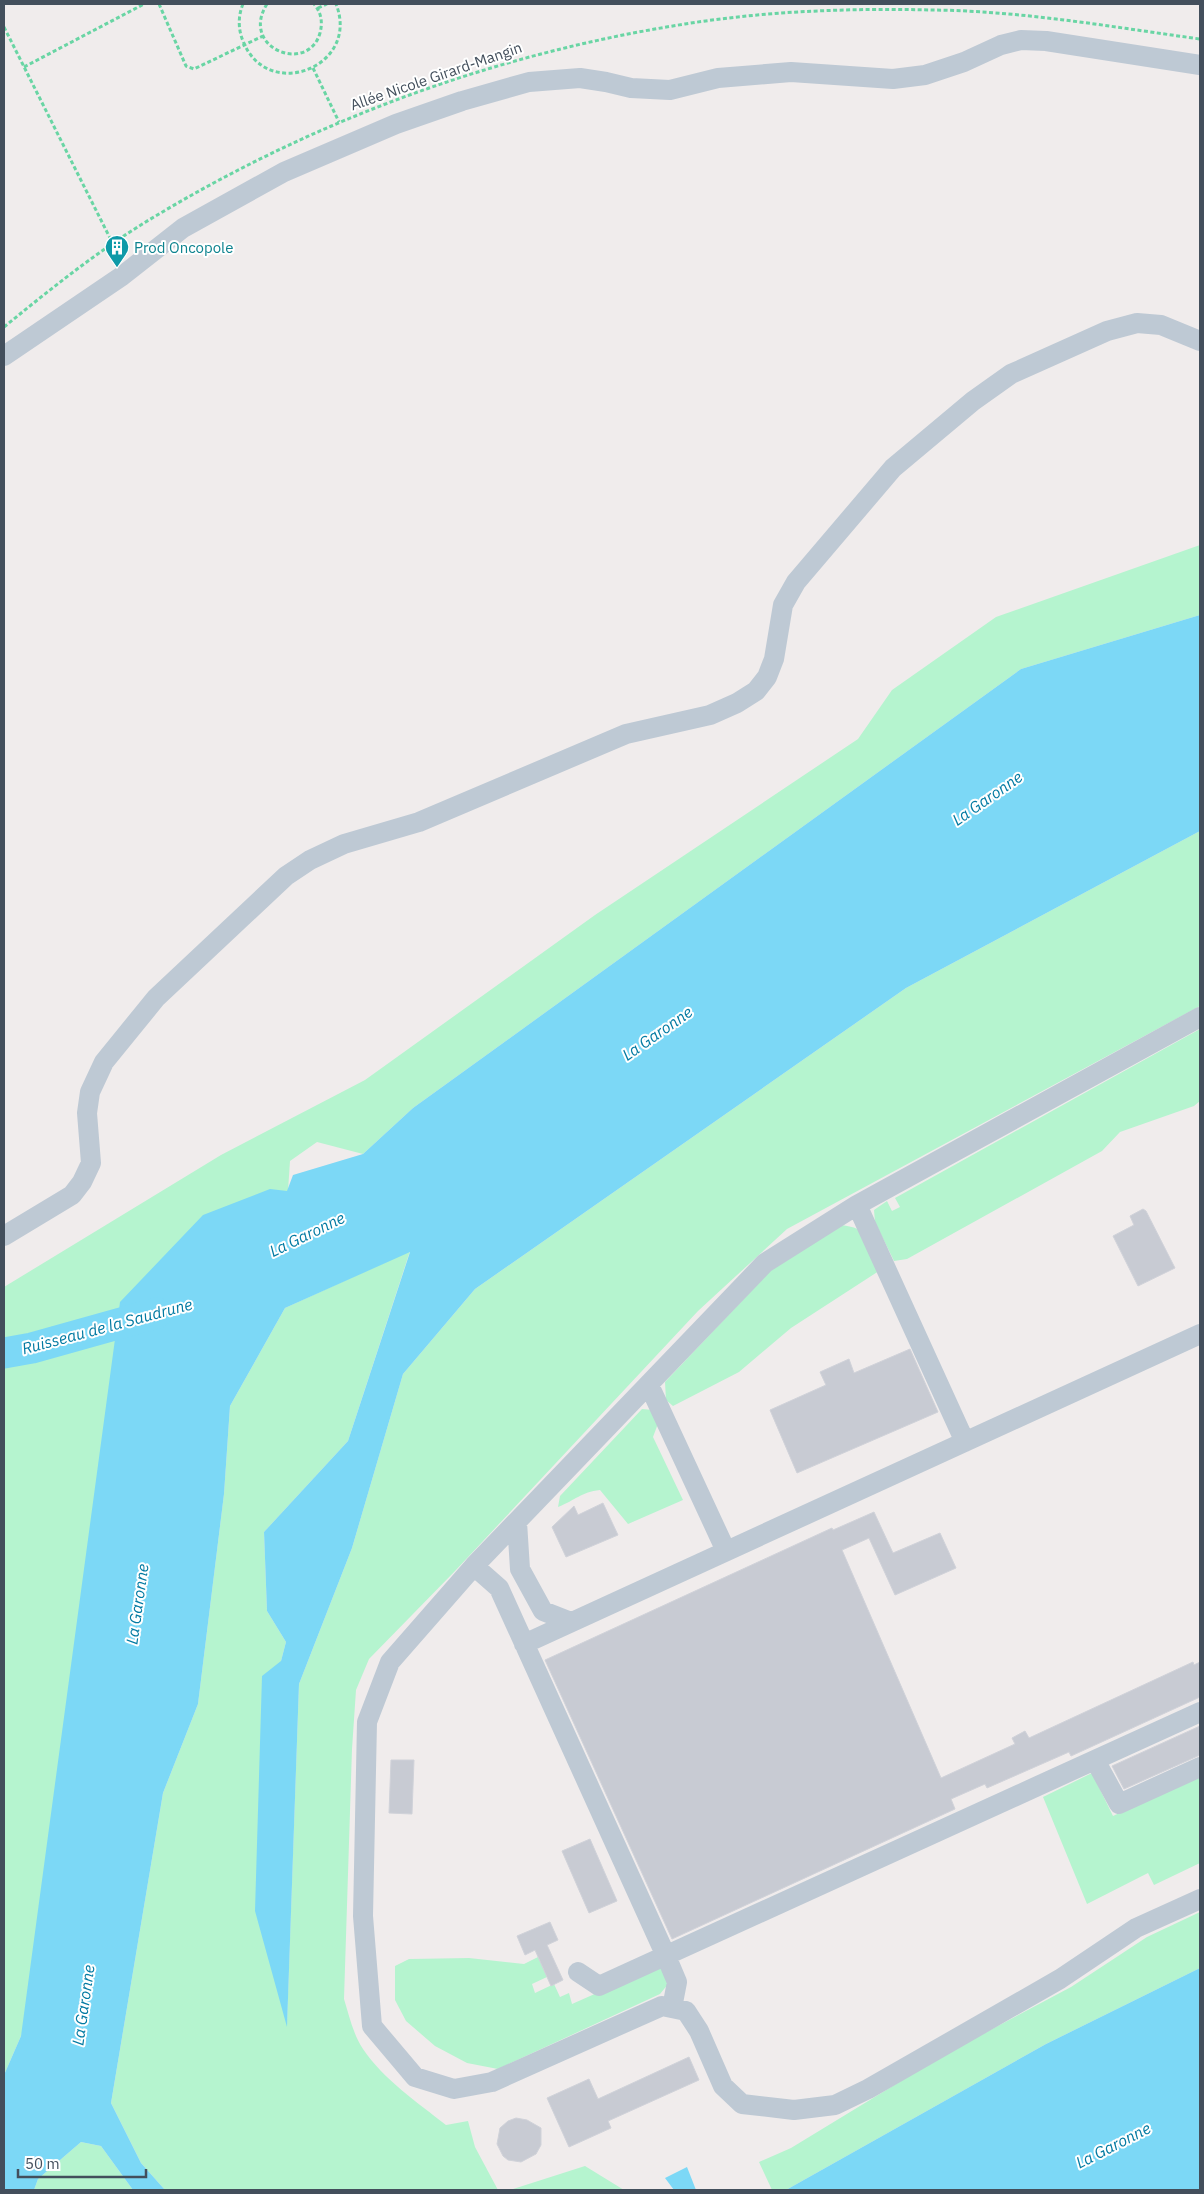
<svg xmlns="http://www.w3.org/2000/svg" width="1204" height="2194" font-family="'IBM Plex Sans',sans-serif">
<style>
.green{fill:#b5f4cf}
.water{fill:#7cd8f6}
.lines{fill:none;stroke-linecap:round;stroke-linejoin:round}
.river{stroke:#7cd8f6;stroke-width:31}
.building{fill:#c8cbd3;stroke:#d0d2d9}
.path{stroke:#69d5a4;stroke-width:3;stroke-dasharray:4 2.5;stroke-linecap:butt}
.minor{stroke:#bec9d4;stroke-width:20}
.labels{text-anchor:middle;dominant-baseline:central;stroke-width:4;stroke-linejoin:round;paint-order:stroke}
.street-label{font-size:15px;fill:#434f5c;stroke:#fff}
.culture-label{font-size:15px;fill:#0d838f;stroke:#fff;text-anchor:start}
.water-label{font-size:16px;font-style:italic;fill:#027aa2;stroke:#fff}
</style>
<rect width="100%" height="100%" fill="#f0ecec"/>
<!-- green -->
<path class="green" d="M1200 545V615L1021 669 413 1108 363 1154 317 1142 290 1161 288 1191 21 2036 4 2075V1287L221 1155 365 1080 595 915 858 739 892 690 996 617Z
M1200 831V1006L787 1229 698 1311 455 1571 369 1659 356 1690 352 1749 344 1999C349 2015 353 2034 363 2049 384 2080 417 2102 446 2125L468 2121 475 2147 498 2190H165L141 2163 111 2103 163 1793 198 1704 224 1494 230 1406 285 1308 410 1251 348 1441 264 1532 267 1611 286 1642 281 1661 287 2024 299 1684 352 1548 403 1374 475 1289 906 988Z
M1200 1029V1101L1194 1106 1120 1132 1102 1151 907 1259 894 1261 875 1222 874 1210 887 1201 892 1211 900 1207 895 1198Z
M839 1225C871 1227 870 1243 882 1269L791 1328 739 1372 673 1406 666 1400 665 1382 771 1270Z
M642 1409 653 1410 659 1421 653 1437 683 1500 628 1524 600 1490C581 1492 576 1500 558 1507L560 1496Z
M1092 1773 1113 1816 1200 1775V1863L1154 1885 1148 1873 1087 1904 1043 1797Z
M1200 1912V1968L1046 2044 786 2190H772L759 2162 791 2148 947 2053 1071 1987 1147 1937Z
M538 1957 547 1977 532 1984 535 1993 554 1984 560 1997 569 1993 572 2004 658 1966 663 1971 669 1983 660 1994 498 2069 467 2063 435 2046 406 2021 395 2000V1966L409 1959 469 1958 524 1964Z
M81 2142 101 2146 133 2190H34L38 2179Z
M585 2166 624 2190H510Z"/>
<!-- water -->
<path class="water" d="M1200 615V831L906 988 475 1289 403 1374 352 1548 299 1684 287 2027 255 1911 262 1676 281 1661 286 1642 267 1611 264 1532 348 1441 410 1252 285 1308 230 1406 224 1494 198 1704 163 1793 111 2103 141 2163 165 2190H133L101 2146 81 2142 38 2179 34 2190H4V2075L21 2036 120 1302 203 1215 270 1189 287 1191 293 1175 363 1154 413 1108 1021 669Z
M1200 1968V2190H786L1046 2044Z
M687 2167 696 2190H674L665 2178Z"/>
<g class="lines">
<!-- river -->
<path class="river" d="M4 1353 32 1348 157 1313"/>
</g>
<!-- building -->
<path class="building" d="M1143 1209 1146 1211 1175 1268 1138 1286 1113 1236 1134 1225 1130 1216Z
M910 1349 938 1412 797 1473 770 1410 826 1385 820 1372 849 1359 854 1373Z
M603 1503 618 1535 566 1557 552 1527 574 1506 578 1515Z
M874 1512 893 1553 940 1533 956 1568 895 1595 869 1538 842 1550 941 1778 1015 1744 1012 1738 1025 1731 1029 1738 1193 1662 1194 1665 1200 1662V1697L1071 1756 1069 1752 987 1788 985 1784 951 1799 955 1809 672 1939 545 1660 832 1528 833 1530Z
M1200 1726V1755L1124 1789 1112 1766Z
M391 1760H414L412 1814 389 1813Z
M590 1839 617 1901 589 1913 562 1851Z
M550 1922 558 1940 547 1945 563 1980 551 1986 535 1950 525 1955 517 1936Z
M689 2057 699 2080 608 2121 611 2128 569 2147 547 2098 589 2079 598 2099Z
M516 2118 527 2120 541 2128V2145L536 2154 521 2162 508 2160 503 2156 497 2144 500 2128 508 2121Z"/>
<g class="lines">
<!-- path -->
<path class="path" d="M159 4 186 66 194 69 263 36
M243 4C238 16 238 29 243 41 267 103 361 67 336 4
M267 4C239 48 308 75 320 33 323 22 321 12 314 4
M318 8 327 4
M4 27 113 244
M24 67 144 4
M313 68 339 122
M4 327C53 287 104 246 159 214 320 118 499 53 685 24 766 11 851 8 933 10 1023 11 1112 27 1200 39"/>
<!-- minor -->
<path class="minor" d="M4 356 122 276 183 228 284 172 396 124 462 101 529 82 580 78 606 82 631 88 670 90 718 78 791 72 893 79 925 75 964 62 1001 45 1021 40 1046 41 1200 65
M1200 1017 857 1205 765 1263 474 1566 390 1662 367 1722 363 1916 372 2026 415 2077 454 2089 492 2082 662 2006 686 2011 699 2031 723 2086 742 2104 794 2110 835 2105 868 2089 1060 1979 1136 1928 1200 1899
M857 1205 965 1442
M4 1236 72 1195 82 1182 91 1163 87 1113 90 1092 104 1062 156 998 286 876 310 860 344 844 419 822 626 734 710 715 737 703 756 691 767 677 774 659 783 605 796 582 893 468 973 401 1011 374 1107 331 1137 323 1161 325 1200 341
M649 1385 726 1551
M517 1522 520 1569 543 1611 571 1622
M474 1566 499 1588 666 1956 677 1982 672 2008
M524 1644 1200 1334
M1095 1760 1119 1804 1200 1767
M578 1972 599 1986 1200 1712"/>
</g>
<!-- icons -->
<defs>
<g id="building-pin" transform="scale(1.25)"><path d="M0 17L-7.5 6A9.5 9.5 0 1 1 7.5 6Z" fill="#0f9aa8" stroke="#fff"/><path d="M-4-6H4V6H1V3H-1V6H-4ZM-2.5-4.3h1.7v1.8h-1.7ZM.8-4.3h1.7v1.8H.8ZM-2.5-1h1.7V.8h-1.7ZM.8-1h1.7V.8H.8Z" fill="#fff"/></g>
</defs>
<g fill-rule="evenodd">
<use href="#building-pin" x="117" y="247"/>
</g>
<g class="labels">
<!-- street labels -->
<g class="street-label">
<text transform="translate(436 76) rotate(-19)">Allée Nicole Girard-Mangin</text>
</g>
<!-- culture labels -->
<g class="culture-label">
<text x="134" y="247">Prod Oncopole</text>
</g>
<!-- water labels -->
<g class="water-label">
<text transform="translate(987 798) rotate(-35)">La Garonne</text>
<text transform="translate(657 1033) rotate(-35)">La Garonne</text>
<text transform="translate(307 1234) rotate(-26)">La Garonne</text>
<text transform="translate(107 1326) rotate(-15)">Ruisseau de la Saudrune</text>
<text transform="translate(137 1604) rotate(-82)">La Garonne</text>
<text transform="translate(83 2005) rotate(-82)">La Garonne</text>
<text transform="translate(1113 2145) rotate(-27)">La Garonne</text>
</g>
</g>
<!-- border -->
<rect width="1204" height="2194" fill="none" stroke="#434f5c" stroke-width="10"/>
<!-- scale -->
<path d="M18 2169v8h128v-8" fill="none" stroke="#434f5c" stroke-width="2.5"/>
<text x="25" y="2169" font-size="15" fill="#434f5c" stroke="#ffffff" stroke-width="4" paint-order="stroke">50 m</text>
</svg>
